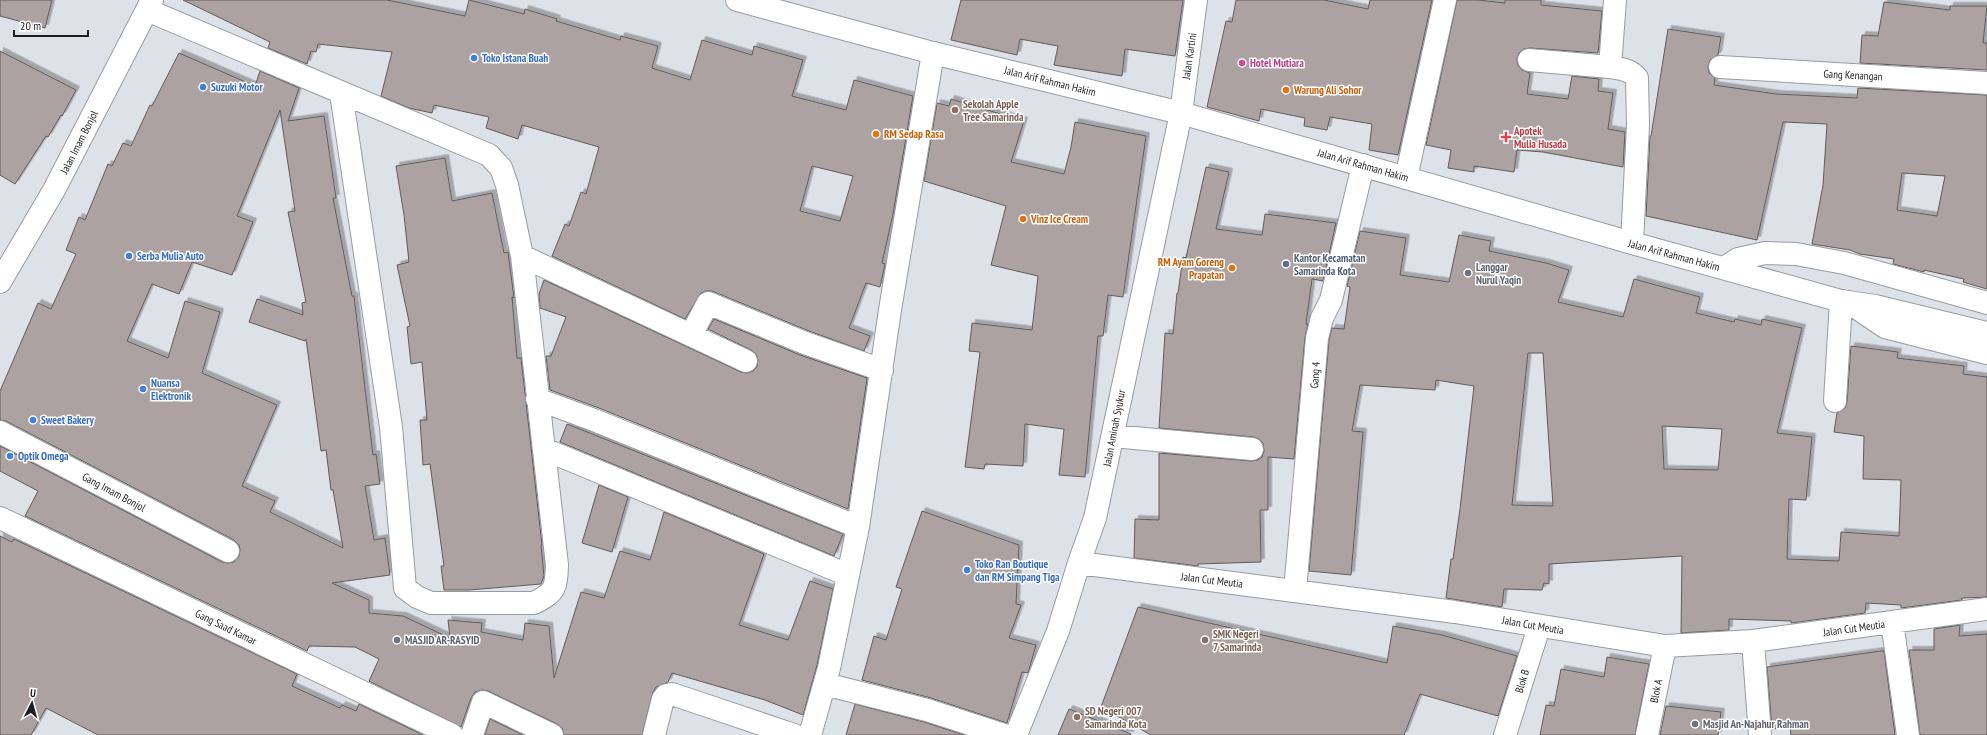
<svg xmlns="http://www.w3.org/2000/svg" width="1987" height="735" font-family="'PT Sans Narrow',sans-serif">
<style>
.building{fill:#aca2a1;stroke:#635b59;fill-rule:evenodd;filter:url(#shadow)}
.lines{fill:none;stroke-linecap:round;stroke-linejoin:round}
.minor-casing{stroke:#979ba2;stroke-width:24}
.tertiary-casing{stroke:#979ba2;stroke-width:24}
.minor{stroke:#fff;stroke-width:22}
.tertiary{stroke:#fff;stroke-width:22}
.shop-dot{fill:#3f7fe0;stroke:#fff;stroke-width:1.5}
.hotel-dot{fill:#d1479c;stroke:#fff;stroke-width:1.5}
.food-dot{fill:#e8710a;stroke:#fff;stroke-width:1.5}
.education-dot{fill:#8d6e63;stroke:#fff;stroke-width:1.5}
.health-dot{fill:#e0444e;stroke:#fff;stroke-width:1.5}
.service-dot{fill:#5c6f8a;stroke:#fff;stroke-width:1.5}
.worship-dot{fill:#6b7280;stroke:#fff;stroke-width:1.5}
.labels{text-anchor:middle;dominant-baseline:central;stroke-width:3;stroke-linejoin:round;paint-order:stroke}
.street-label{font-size:11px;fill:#1e1f22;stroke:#fff}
.shop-label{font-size:11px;font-weight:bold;fill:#366cbe;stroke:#fff;text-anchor:start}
.hotel-label{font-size:11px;font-weight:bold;fill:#b23c85;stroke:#fff;text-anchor:start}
.food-label{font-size:11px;font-weight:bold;fill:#c56008;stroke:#fff;text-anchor:start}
.education-label{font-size:11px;font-weight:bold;fill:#785e54;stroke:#fff;text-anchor:start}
.health-label{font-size:11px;font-weight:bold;fill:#be3a42;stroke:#fff;text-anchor:start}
.service-label{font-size:11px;font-weight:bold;fill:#4e5e75;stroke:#fff;text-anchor:start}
.worship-label{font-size:11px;font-weight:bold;fill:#5b616d;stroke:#fff;text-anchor:start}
</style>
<defs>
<filter id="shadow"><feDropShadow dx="3.5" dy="-3.5" stdDeviation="0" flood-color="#0004"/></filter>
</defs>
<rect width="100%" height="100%" fill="#dde1e8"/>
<!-- building -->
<path class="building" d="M0 0H52L45 28 0 16Z
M183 0H387L465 16 469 0 524 14 525 9 557 19 556 21 620 40 621 36 658 46 652 68 690 80 702 40 752 55 754 46 803 60 792 96 846 110 854 80 913 96 893 214 882 263 885 264 880 287 866 283 849 328 870 336 864 351 809 331 712 291H706L701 293 685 319 552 256 565 224 569 226 581 192 586 194 599 147 522 125 518 139 486 128 489 117 434 105 432 113 409 108 381 96 392 52 318 44 316 52 311 51 307 64 268 48 270 42ZM812 166 853 176 840 221 800 211Z
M961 0H1183L1175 56 1125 49 1122 76 1054 65 1058 46 1020 39 1017 55 951 40Z
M1236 0H1324L1368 9 1370 0H1432L1398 155 1369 150 1372 124 1330 117 1327 130 1304 126 1305 118 1261 109 1259 121 1207 107 1226 21 1232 22Z
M1457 0H1478L1505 3V0H1541V5L1602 11 1598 53 1530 48 1524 49 1519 53 1517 59 1518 65 1522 70 1530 73 1527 94 1568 99 1572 76 1599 79 1598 91 1613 93 1608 129 1625 132 1623 167 1543 152 1517 150 1514 172 1474 166V172L1448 168 1451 150 1426 145Z
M1884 2 1950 10V6H1987L1983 43H1987V70L1860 63 1862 35 1878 36Z
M1668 29 1721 37 1718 55 1710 60 1708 66 1709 73 1715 78 1714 85 1776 94 1857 98 1858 88 1987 95V289L1963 282 1964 279 1924 270V272L1893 264 1894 259 1860 254 1850 250 1812 244 1823 185 1827 124 1783 122 1757 240 1646 216 1650 136H1651ZM1902 173 1945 176 1937 216 1897 210Z
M0 51 76 90 62 116 61 115 48 137 46 136 15 184 0 175Z
M179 53 255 86 260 71 299 88 288 121 324 116 336 198H333L352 296H354L373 455 376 454 380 484 365 486 374 540 385 538 390 575 332 583 369 600V613L403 616 450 638 448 620 482 623 481 632 523 640 525 623 549 626 554 678 581 592 604 598 620 551 650 560 664 512 764 554 739 625 788 640 810 581 833 589 817 665 803 715 765 700 672 673 668 682 656 687 653 692 642 735H564L562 728 557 724 488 691 482 690 475 692 471 698 461 727 369 681 379 659 355 647 309 646 307 651 25 516 38 491 0 471V446L222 562 228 563 234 562 239 556 240 550 239 545 234 540 6 421 0 420V391L38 303 51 309 76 254 66 250 79 217 85 220 108 164 112 166 123 143 131 146 150 105 152 106ZM280 110 295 211 288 212 306 302 302 303 303 315 257 299 249 322 305 341 306 339 321 451 326 450 331 490H333L343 548 270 512 275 501 242 486 277 405 202 373 220 312 185 301 168 358 127 341 152 284 179 294 192 262 232 275 253 222 237 216Z
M951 99 1024 121 1011 162 1064 174 1071 147 1075 122 1146 136 1123 297 1108 295 1103 336H1098L1085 477 1059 475 1064 429 1025 424 1023 466 985 464 984 469 965 467 980 352 969 351 972 323 1032 330 1038 276 991 265 1006 206 924 181 937 103 949 106Z
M445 158 452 201 492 193 504 253 508 252 514 298 512 297 517 358H521L542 545H541L544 576 541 584 469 590H444L441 566H444L430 464 423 465 420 420H427L422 362 411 364 407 327 410 326 397 265 409 262 404 215 396 166Z
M1206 167 1229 172 1216 229 1262 235 1265 214 1336 223 1323 281 1312 279 1306 324H1308L1305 337 1294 459 1268 457V510H1260L1261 562 1198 564V566L1134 558 1135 519 1159 520V453L1251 461 1258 460 1262 457 1264 451 1263 443 1259 439 1253 437 1159 428 1165 333 1173 334 1177 293H1178L1183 257 1186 258Z
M1360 231 1406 238 1400 275 1449 282 1459 235 1491 241 1489 251 1546 263 1569 270 1558 302 1623 317 1634 279 1700 297 1696 313 1734 322 1735 319 1761 325 1762 319 1802 328 1777 433 1812 437 1806 500 1789 499 1787 559 1839 561 1841 532 1899 536 1901 480 1863 479 1864 436 1834 432 1837 413 1845 408 1847 402 1851 346 1898 352 1897 358 1964 366 1963 374 1987 377V597L1962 598V600L1901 608V605L1866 603 1865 613 1791 623V621L1729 619V630L1681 633 1682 556 1549 564V584L1544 583 1542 590 1504 589 1502 607 1446 598 1451 559H1453L1460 509 1474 386 1436 380 1435 390 1360 385 1352 431 1363 432 1351 575 1309 571 1329 340 1332 328 1344 329 1350 287 1347 286ZM1528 353H1543L1553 506 1512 505ZM1662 426 1722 429 1718 470 1664 469Z
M544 280 741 372 747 373 753 371 757 367 758 360 756 354 751 350 708 329 714 319 800 355 867 378 848 509 599 408 550 390 546 356H551L566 317 540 308 539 294Z
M567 424 843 534 834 556 560 442Z
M599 485 628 497 612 552 582 543Z
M922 511 1019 545 1016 604 1021 605 1009 638 1036 645 1028 673 1022 672 1007 723 931 698 862 680 874 636 886 640 902 589 896 587Z
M0 536 12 542 14 539 297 674 292 686 340 708 342 705 356 711 359 704 423 735H98L46 708 31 735H0Z
M1138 607 1387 663 1393 626 1442 635 1517 656 1498 716 1420 694 1404 735H1151L1101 707Z
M1960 625 1959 636 1987 634V735H1920L1909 650H1934V629Z
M1881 651H1884L1895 735H1791L1790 727 1772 729 1767 667Z
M1607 657 1649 664 1635 735H1540L1546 705 1554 706 1561 669 1604 677Z
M855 704 924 722 964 735H846Z
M1666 706 1721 712 1718 735H1660Z
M1069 709 1131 734 1130 735H1058Z
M490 719 523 735H485Z"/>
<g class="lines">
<!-- minor casing -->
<g class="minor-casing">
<path id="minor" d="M147 10 489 155 501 168 507 185 522 256 557 565C556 588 556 592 534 603H431L417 597 405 588 391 427 341 93
M1529 60 1610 67 1615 0
M1610 67C1620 69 1630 69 1637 78L1638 125 1632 243
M1720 67 1987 83
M1406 178 1445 0
M522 256 746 361
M1724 268 1738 259 1765 253 1796 254 1844 263 1987 303
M1848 302 1885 327 1987 353
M691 335 708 303 805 343 882 370
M537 399 594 420 858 527
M1835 401 1841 301
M0 432 228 551
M1113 436 1252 449
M544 449 848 575
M0 518 452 735
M1079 563 1455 612 1665 646 1753 641 1987 609
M1295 591 1317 338 1322 318 1331 300 1363 165
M1892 622 1908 735
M1753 641 1760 735
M825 684 927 710 1004 735
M472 735 483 702 552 735
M654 735 663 699 666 695 672 694 794 735
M810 735 829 668 858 527 890 310 933 53
M1016 735 1058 631 1079 563 1095 518 1181 113 1196 0
M1505 735 1539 627
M1647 735 1665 646"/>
</g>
<!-- tertiary casing -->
<g class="tertiary-casing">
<path id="tertiary" d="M737 0 933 53 1181 113 1632 243 1841 301 1875 306 1987 333
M0 282 54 190 152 0"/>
</g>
<!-- minor -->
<use href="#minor" class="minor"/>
<!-- tertiary -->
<use href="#tertiary" class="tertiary"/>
</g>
<!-- markers -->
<g class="shop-dot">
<circle cx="474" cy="58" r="4"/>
<circle cx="203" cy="87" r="4"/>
<circle cx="129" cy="256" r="4"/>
<circle cx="143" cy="389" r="4"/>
<circle cx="33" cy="420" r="4"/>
<circle cx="10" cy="456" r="4"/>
<circle cx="967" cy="570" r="4"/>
</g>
<circle class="hotel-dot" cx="1242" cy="63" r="4"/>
<g class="food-dot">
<circle cx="1286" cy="90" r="4"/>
<circle cx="876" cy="134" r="4"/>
<circle cx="1023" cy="219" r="4"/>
<circle cx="1232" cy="268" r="4"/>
</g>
<g class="education-dot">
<circle cx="955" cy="110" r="4"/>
<circle cx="1205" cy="640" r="4"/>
<circle cx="1077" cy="717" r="4"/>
</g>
<path class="health-dot" d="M1504 131h4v4h4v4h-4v4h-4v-4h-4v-4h4z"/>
<circle class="service-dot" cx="1286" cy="264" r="4"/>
<g class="worship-dot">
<circle cx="1468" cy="273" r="4"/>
<circle cx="397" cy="640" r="4"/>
<circle cx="1695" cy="724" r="4"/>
</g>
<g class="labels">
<!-- street labels -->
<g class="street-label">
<text transform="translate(1189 56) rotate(-82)">Jalan Kartini</text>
<text transform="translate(1853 75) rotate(3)">Gang Kenangan</text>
<text transform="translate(1050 81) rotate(14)">Jalan Arif Rahman Hakim</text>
<text transform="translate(79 142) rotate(-63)">Jalan Imam Bonjol</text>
<text transform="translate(1363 165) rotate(16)">Jalan Arif Rahman Hakim</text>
<text transform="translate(1674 255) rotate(15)">Jalan Arif Rahman Hakim</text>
<text transform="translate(1315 375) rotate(-86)">Gang 4</text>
<text transform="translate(1114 428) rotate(-79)">Jalan Aminah Syukur</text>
<text transform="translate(114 492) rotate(28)">Gang Imam Bonjol</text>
<text transform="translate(1212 580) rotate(7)">Jalan Cut Meutia</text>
<text transform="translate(1533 625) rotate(10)">Jalan Cut Meutia</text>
<text transform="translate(226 627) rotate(26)">Gang Saad Kamar</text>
<text transform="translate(1854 628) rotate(-8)">Jalan Cut Meutia</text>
<text transform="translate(1522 681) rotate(-73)">Blok B</text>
<text transform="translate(1656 691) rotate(-78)">Blok A</text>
</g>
<!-- shop labels -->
<g class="shop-label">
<text x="482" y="58">Toko Istana Buah</text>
<text x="211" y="87">Suzuki Motor</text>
<text x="137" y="256">Serba Mulia Auto</text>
<text x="151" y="383">Nuansa<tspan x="151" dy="13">Elektronik</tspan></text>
<text x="41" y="420">Sweet Bakery</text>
<text x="18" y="456">Optik Omega</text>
<text x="975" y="564">Toko Ran Boutique<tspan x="975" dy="13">dan RM Simpang Tiga</tspan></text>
</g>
<!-- hotel labels -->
<g class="hotel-label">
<text x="1250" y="63">Hotel Mutiara</text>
</g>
<!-- food labels -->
<g class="food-label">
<text x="1294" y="90">Warung Ali Sohor</text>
<text x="884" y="134">RM Sedap Rasa</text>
<text x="1031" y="219">Vinz Ice Cream</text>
<text x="1224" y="262" text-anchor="end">RM Ayam Goreng<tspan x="1224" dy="13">Prapatan</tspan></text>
</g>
<!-- education labels -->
<g class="education-label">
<text x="963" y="104">Sekolah Apple<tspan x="963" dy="13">Tree Samarinda</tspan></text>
<text x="1213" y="634">SMK Negeri<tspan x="1213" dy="13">7 Samarinda</tspan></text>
<text x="1085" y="711">SD Negeri 007<tspan x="1085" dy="13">Samarinda Kota</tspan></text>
</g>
<!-- health labels -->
<g class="health-label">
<text x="1514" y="131">Apotek<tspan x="1514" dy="13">Mulia Husada</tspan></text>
</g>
<!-- service labels -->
<g class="service-label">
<text x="1294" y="258">Kantor Kecamatan<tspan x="1294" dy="13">Samarinda Kota</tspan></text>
</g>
<!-- worship labels -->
<g class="worship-label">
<text x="1476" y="267">Langgar<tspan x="1476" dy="13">Nurul Yaqin</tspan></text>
<text x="405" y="640">MASJID AR-RASYID</text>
<text x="1703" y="724">Masjid An-Najahur Rahman</text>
</g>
</g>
<!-- north arrow -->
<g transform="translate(32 703) rotate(6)" stroke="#ffffff" stroke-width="3" paint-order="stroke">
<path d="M0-3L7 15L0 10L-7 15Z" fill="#1e1f22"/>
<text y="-6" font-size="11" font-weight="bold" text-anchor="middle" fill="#1e1f22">U</text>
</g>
<!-- scale -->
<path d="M14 30v6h74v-6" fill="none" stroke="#1e1f22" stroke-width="2"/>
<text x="20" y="30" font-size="12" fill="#1e1f22" stroke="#ffffff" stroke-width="3" paint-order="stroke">20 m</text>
</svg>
